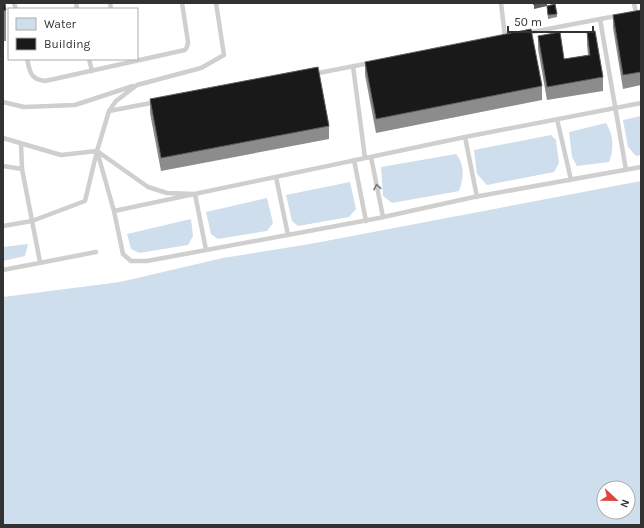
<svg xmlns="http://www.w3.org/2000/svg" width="644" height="528" font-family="Karla,sans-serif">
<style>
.water{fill:#cfdeec;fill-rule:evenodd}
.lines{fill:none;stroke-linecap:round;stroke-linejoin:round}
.lane{stroke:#cfcfcf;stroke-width:4.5}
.wall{fill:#8c8c8c}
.shaded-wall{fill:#5e5e5e}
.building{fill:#191919;stroke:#5e5e5e}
.oneway{stroke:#797979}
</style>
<rect width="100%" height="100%" fill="#fff"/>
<!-- water -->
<path class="water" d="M641 116V155L636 156 628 147 623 120Z
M606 123C614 136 614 149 609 162L577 166 572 157 569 132Z
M551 135 556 140 559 163 554 172 487 185 477 174 474 150Z
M456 154C465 165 464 178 459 191L392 203 383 196 381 167Z
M641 181V525H3V297L120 282 223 258 310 244ZM604 488H628V512H604Z
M350 182 356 209 349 217 298 226 292 221 286 195Z
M267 198 273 223 267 231 218 239 211 234 206 212Z
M191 219 193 236 188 245 139 253 131 249 127 234Z
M28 244 25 256 3 261V247Z"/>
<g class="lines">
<!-- lane -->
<path class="lane" d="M14 3 16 9
M76 3 77 9
M110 3 111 9
M501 3 505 37
M634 3 636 13
M617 16 600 19 626 170
M527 33 600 19
M27 59C30 72 30 79 45 81L185 50 187 47 188 42 182 3
M89 59 92 71
M353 66 365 158
M313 74 370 63
M3 102 24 107 75 105 133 86
M109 111 156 102
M557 119 571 180
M465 137 477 197
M3 138 61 155 97 151 148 187 167 193 195 194 206 250
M21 144 22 169 40 262
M97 151 114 211 123 254 131 261H147L379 218 474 197 641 167
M371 157 383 217
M354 160 366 221
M3 166 22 169
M276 177 288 235
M114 211 465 137 641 103
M3 226 32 221 85 201 97 151 109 111 116 101 137 85 201 68 224 55 216 3
M3 270 96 252"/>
</g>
<!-- wall -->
<path class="wall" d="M3 3 6 10V41H3Z
M547 6 557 14V17L548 19Z
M641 10V85L623 89 613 28V15Z
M587 32 603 77V91L547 100 538 49V36L564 59 588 55 587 45Z
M365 62 542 86V100L376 133 365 75Z
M150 99 329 126V139L161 171 150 113Z"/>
<!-- shaded-wall -->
<path class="shaded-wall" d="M544 3H547V6L534 9V5Z"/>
<!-- building -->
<path class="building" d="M3 3H5L6 10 3 11Z
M533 3H544L534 5Z
M555 4 557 14 548 15 547 6Z
M641 10V72L623 75 613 15Z
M531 29 542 86 376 119 365 62Z
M595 31 603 77 547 87 538 36 560 32 564 59 590 55 587 32Z
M318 67 329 126 161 158 150 99Z"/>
<!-- one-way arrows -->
<defs><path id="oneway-chevron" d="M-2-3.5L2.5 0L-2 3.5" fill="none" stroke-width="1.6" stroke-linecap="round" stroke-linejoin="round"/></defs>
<use class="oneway" href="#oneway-chevron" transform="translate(377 187) rotate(-101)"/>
<!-- border -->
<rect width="644" height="528" fill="none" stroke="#323232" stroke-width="8"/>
<!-- legend -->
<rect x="8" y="8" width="130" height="52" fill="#ffffff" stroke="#adadad"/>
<rect x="16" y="18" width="20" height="12" fill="#cfdeec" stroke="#adadad"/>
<text x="44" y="28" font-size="12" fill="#323232">Water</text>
<rect x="16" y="38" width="20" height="12" fill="#191919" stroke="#adadad"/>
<text x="44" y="48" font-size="12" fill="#323232">Building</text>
<!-- north arrow -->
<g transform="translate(616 500) rotate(112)"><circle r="19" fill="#ffffff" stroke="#adadad"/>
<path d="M0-3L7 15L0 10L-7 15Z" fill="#dd4640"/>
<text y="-6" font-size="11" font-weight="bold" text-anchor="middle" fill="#323232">N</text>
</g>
<!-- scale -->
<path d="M508 26v6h85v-6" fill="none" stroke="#323232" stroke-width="2"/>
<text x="514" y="26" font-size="12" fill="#323232" stroke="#ffffff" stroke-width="3" paint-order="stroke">50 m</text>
</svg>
